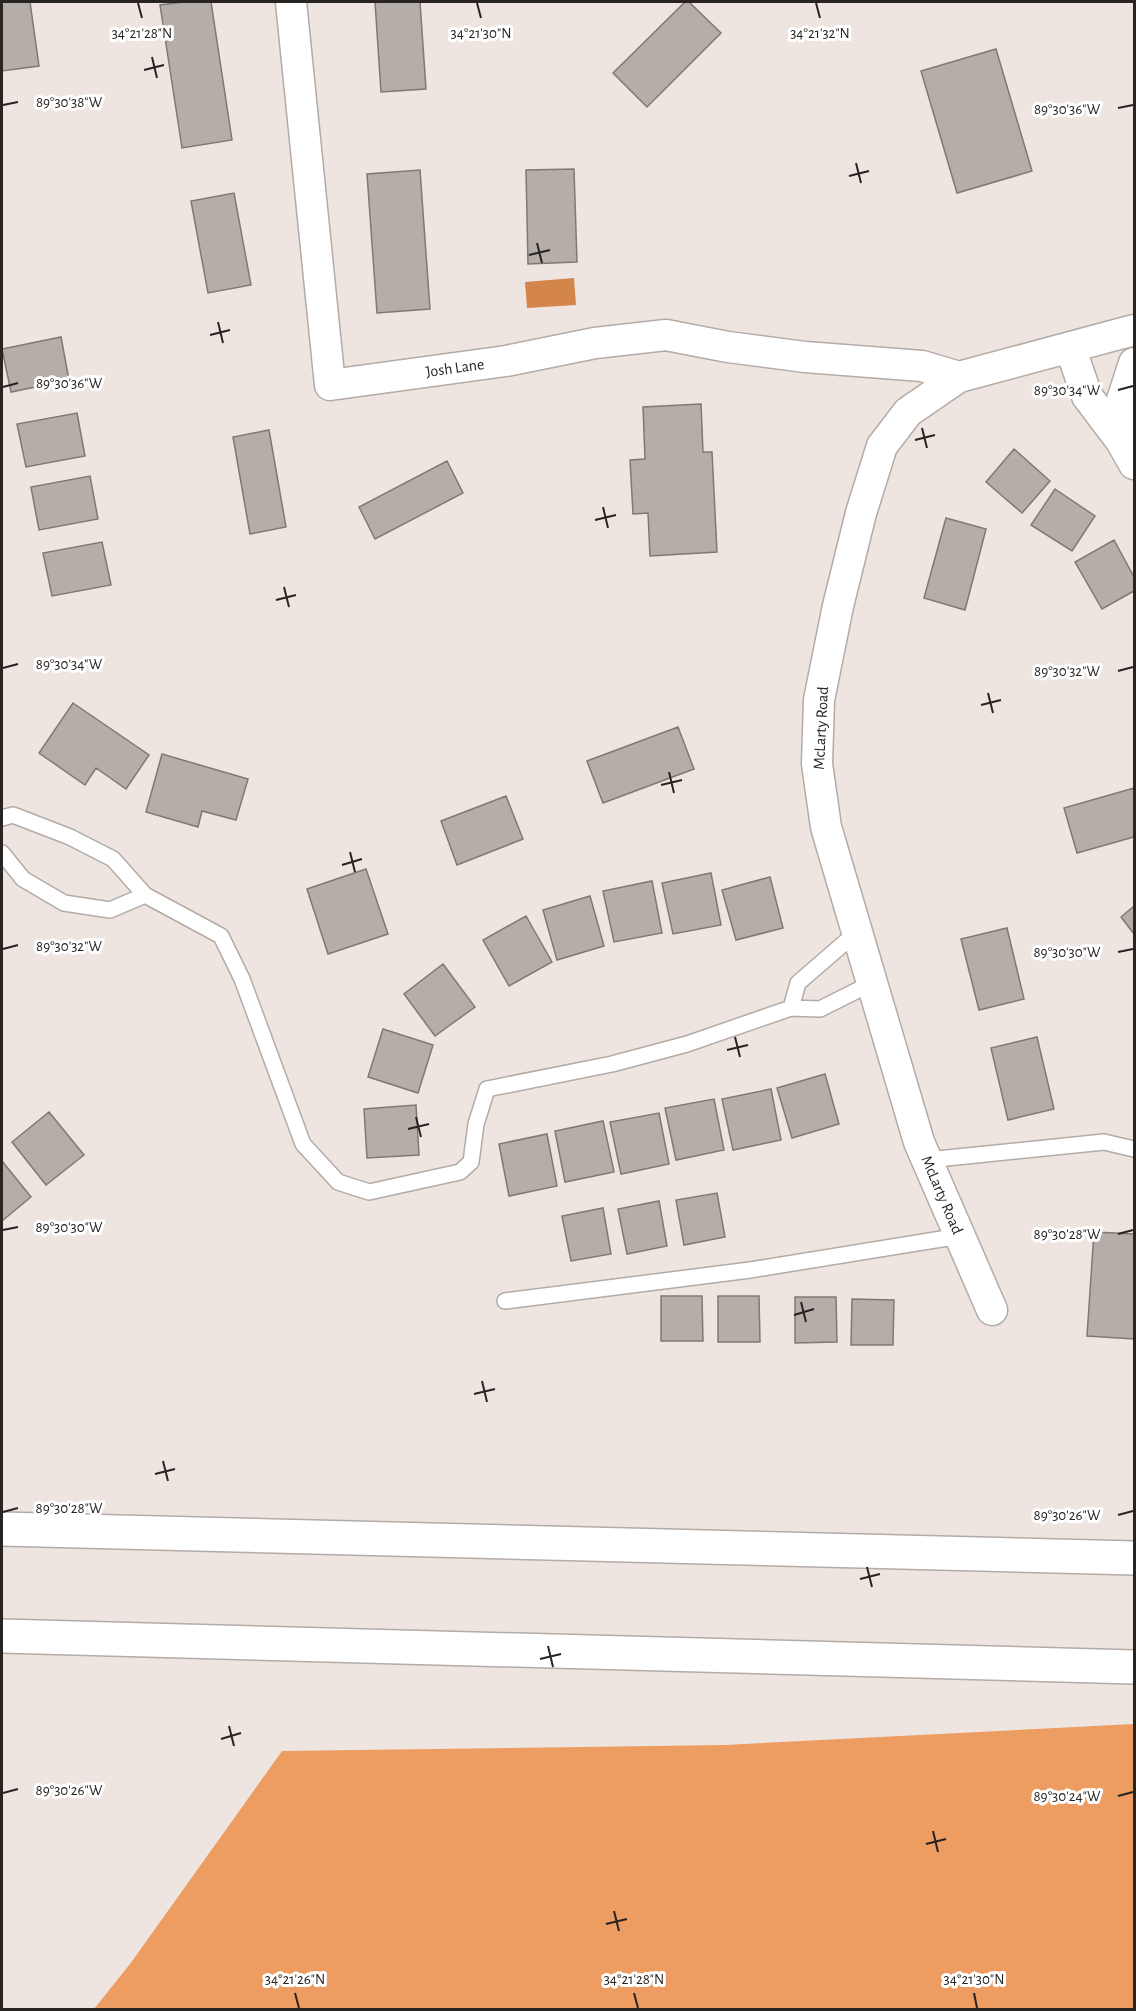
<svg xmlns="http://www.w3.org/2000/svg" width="1136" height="2011" font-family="'Alegreya Sans',sans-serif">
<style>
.forest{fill:#ed9c62}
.water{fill:#d4854b}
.building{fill:#b5ada8;stroke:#7f7873;stroke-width:1.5}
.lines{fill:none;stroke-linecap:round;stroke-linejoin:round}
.lane-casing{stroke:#b3aba6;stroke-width:18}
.street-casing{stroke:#b3aba6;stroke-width:33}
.highway-casing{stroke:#b3aba6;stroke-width:36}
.lane{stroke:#fff;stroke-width:15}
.street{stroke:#fff;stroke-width:30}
.highway{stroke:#fff;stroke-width:33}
.ticks{fill:none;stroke:#272422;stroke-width:2}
.labels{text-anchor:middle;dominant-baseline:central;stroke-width:6;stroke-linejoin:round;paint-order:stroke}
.street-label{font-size:16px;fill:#272422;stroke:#fff}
.ticks-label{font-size:15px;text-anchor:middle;fill:#272422;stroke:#fff;stroke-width:6;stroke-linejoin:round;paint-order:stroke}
</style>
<rect width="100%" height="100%" fill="#eee5e0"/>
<!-- forest -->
<path class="forest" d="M1134 1724V2009H94L130 1964 282 1751 725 1745Z"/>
<!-- water -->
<path class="water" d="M574 278 576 305 527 308 525 282Z"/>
<!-- building -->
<path class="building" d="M2 2H30L39 66 2 71Z
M184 2H211L232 140 182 148 160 5Z
M375 2H420L426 89 381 92Z
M685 2H689L721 33 647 107 613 73Z
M996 49 1032 171 957 193 921 71Z
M574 169 577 262 528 264 526 170Z
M420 170 430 309 377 313 367 174Z
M234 193 251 285 208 293 191 201Z
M61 337 69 380 11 392 2 349Z
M701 404 703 452H712L717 552 650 556 648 513 633 514 630 460 645 459 643 407Z
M77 413 85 456 26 467 17 424Z
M269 430 286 527 250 534 233 437Z
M1014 449 1050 481 1022 513 986 482Z
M447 461 463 493 375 539 359 507Z
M90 476 98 519 39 530 31 487Z
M1055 489 1095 516 1072 551 1031 525Z
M946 518 986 529 965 610 924 598Z
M1114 540 1134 577V591L1102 609 1075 562Z
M102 542 111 585 52 596 43 553Z
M73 703 149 755 126 789 96 768 85 785 39 753Z
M678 727 694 769 603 803 587 761Z
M162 754 248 779 236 820 202 811 198 827 146 812Z
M1134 788V837L1077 853 1064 808Z
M506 796 523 839 457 865 441 821Z
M366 869 388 934 328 954 307 889Z
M711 873 721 925 673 934 662 883Z
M770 877 783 928 736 940 722 890Z
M652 881 662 933 614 942 603 891Z
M590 896 604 946 557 960 543 910Z
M1134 906V934L1121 917Z
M526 916 552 962 509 986 483 940Z
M1007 928 1024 999 979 1010 961 939Z
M443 964 475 1007 435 1036 404 994Z
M383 1029 433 1045 418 1093 368 1077Z
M1037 1037 1054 1109 1008 1120 991 1048Z
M825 1074 839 1124 792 1138 777 1088Z
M771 1089 781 1140 733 1150 722 1099Z
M714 1099 724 1150 676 1160 665 1108Z
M416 1105 419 1155 367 1158 364 1109Z
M49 1112 84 1155 46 1185 12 1142Z
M659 1113 669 1164 621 1174 610 1122Z
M603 1121 614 1172 565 1182 555 1131Z
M547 1134 557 1186 509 1196 499 1144Z
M2 1161 31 1197 2 1221Z
M717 1193 725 1237 684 1245 676 1200Z
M659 1201 667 1246 627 1254 618 1209Z
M603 1208 611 1254 571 1261 562 1216Z
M1094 1232 1134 1234V1339L1087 1336Z
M661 1296H702L703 1341H661Z
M718 1296H759L760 1342H718Z
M795 1297H836L837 1342 795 1343Z
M852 1299 894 1300 893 1345H851Z"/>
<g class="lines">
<!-- lane casing -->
<g class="lane-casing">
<path id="lane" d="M2 818 13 815 70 837 113 859 145 895 221 936 242 979 303 1144 338 1182 369 1192 460 1172 471 1162 476 1124 487 1089 612 1064 687 1044 791 1008 820 1009 872 983
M2 853 23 879 64 903 110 910 145 895
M791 1008 798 983 857 932
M927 1160 1104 1142 1134 1149
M505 1301 750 1270 960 1236"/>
</g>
<!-- street casing -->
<g class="street-casing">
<path id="street" d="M291 2 330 385 506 361 595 343 666 335 728 347 805 357 922 366 959 377
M1070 347 1087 396 1121 441 1134 464
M1121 441 1122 400 1134 363
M992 1310 919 1142 826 827 817 764 819 700 838 606 861 513 882 446 908 412 959 377 1134 330"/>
</g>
<!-- highway casing -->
<g class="highway-casing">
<path id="highway" d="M2 1529 1134 1558
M2 1636 1134 1667"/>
</g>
<!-- lane -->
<use href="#lane" class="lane"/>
<!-- street -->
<use href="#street" class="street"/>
<!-- highway -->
<use href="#highway" class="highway"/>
</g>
<!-- ticks -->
<path class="ticks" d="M138 3 142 18M477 3 481 18M816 3 820 18M152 57 157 78M144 70 164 65M3 105 18 102M1118 108 1133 105M856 163 861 183M849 176 869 171M537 243 542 263M529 255 550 250M218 322 223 343M210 335 230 330M3 387 18 383M1118 390 1133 386M922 428 927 448M915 440 935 435M603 507 608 528M595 520 616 515M284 587 289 607M276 600 296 595M3 668 18 664M1118 671 1133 667M988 693 993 713M981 705 1001 700M669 772 674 793M661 785 682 780M350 852 355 872M342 865 362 859M3 949 18 945M1118 952 1133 949M735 1037 740 1057M727 1050 748 1045M416 1117 421 1137M408 1129 429 1124M3 1230 18 1227M1118 1234 1133 1230M801 1302 806 1322M794 1315 814 1309M482 1381 487 1402M474 1394 495 1389M163 1461 168 1481M155 1474 175 1469M3 1512 18 1508M1118 1515 1133 1511M867 1567 872 1587M860 1579 880 1574M548 1646 553 1667M540 1659 561 1654M229 1726 234 1746M221 1739 241 1733M3 1793 18 1789M1118 1796 1133 1792M933 1831 938 1852M926 1844 946 1839M614 1911 619 1931M606 1924 627 1919M295 1993 299 2008M634 1993 638 2008M974 1993 977 2008"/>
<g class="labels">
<!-- street labels -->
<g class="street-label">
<text transform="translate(455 368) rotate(-8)">Josh Lane</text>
<text transform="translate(821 728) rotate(-87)">McLarty Road</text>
<text transform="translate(942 1195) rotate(67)">McLarty Road</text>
</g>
</g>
<g class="ticks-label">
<text x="142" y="38">34°21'28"N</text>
<text x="481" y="38">34°21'30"N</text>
<text x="820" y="38">34°21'32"N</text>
<text x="69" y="107">89°30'38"W</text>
<text x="1067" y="114">89°30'36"W</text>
<text x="69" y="388">89°30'36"W</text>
<text x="1067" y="395">89°30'34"W</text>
<text x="69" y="669">89°30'34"W</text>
<text x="1067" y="676">89°30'32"W</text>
<text x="69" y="951">89°30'32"W</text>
<text x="1067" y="957">89°30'30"W</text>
<text x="69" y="1232">89°30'30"W</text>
<text x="1067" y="1239">89°30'28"W</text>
<text x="69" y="1513">89°30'28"W</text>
<text x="1067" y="1520">89°30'26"W</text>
<text x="69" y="1795">89°30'26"W</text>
<text x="1067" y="1801">89°30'24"W</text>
<text x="295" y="1984">34°21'26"N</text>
<text x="634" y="1984">34°21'28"N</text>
<text x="974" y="1984">34°21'30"N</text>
</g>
<!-- border -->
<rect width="1136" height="2011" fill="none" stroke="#272422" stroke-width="6"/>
</svg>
